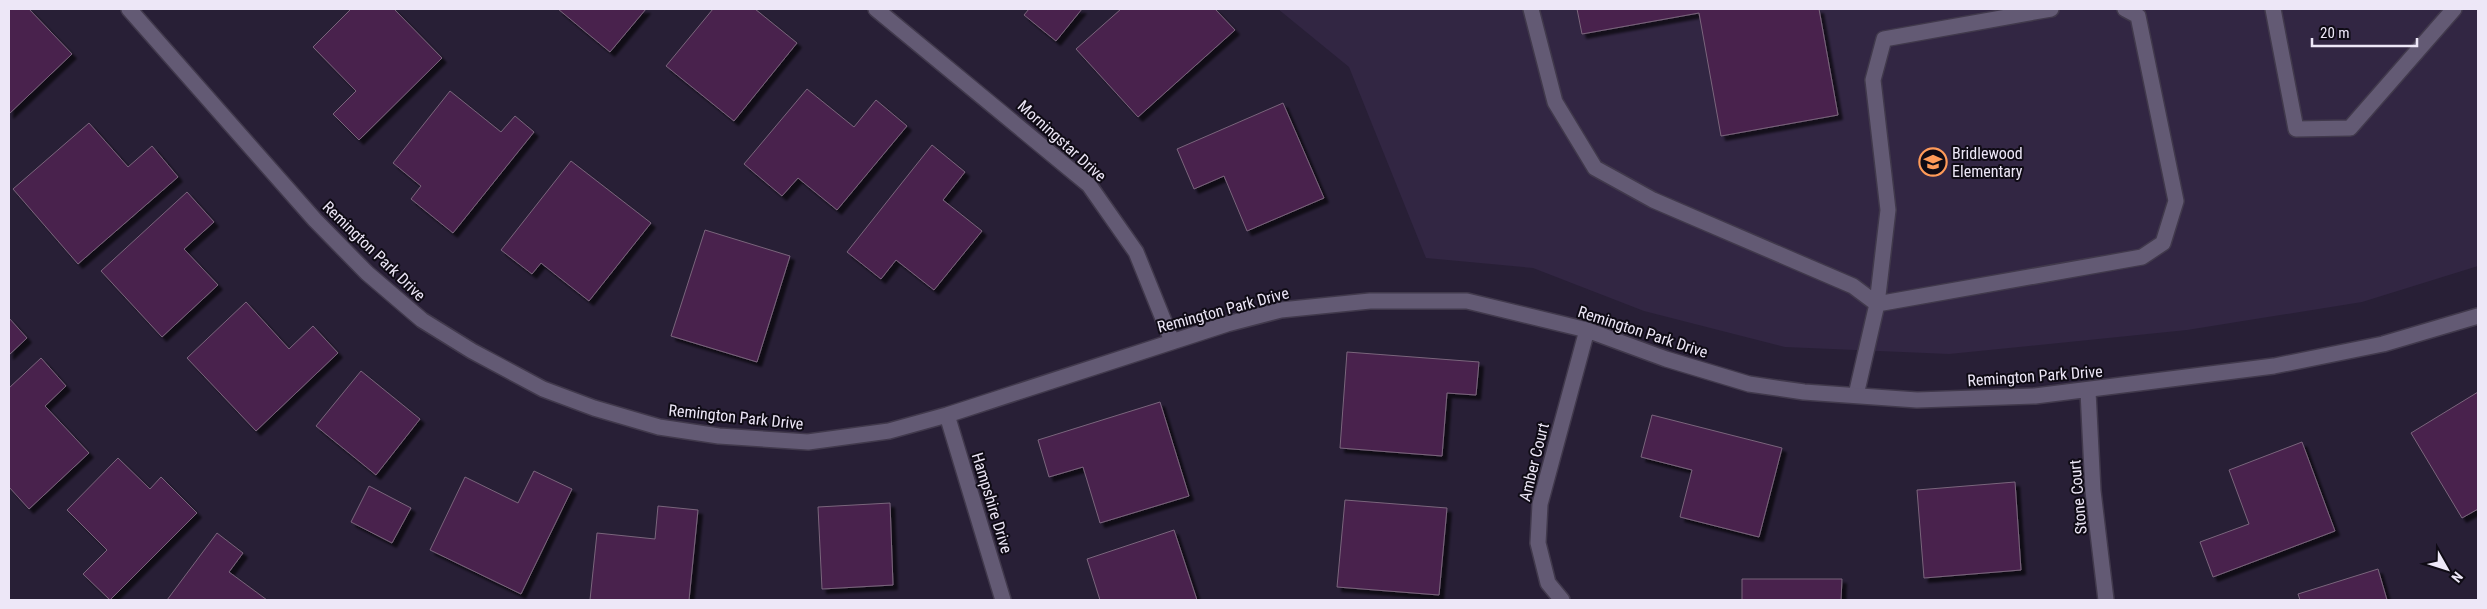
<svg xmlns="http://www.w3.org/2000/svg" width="2487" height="609" font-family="'Roboto Condensed',sans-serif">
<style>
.built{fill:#322643}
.building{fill:#49224d;stroke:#7a657c;filter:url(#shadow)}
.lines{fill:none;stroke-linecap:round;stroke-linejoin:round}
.service-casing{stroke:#41394c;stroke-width:18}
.minor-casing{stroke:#41394c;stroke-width:18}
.service{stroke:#635a74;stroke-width:15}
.minor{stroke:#635a74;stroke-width:15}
.labels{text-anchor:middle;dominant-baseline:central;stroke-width:4;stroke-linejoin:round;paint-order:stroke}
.street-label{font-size:16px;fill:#ede7f7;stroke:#0f0b15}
.poi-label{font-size:16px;fill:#ede7f7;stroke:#0f0b15;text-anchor:start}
</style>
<defs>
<filter id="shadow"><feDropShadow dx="4.5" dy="4.5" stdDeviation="1" flood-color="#0009"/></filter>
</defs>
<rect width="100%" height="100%" fill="#281f36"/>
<!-- built -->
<path class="built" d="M1278 9H2478V266L2362 302 2187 330 1949 354 1785 347 1644 311 1533 268 1426 258 1349 67Z"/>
<!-- building -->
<path class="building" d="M11 9H29L72 54 9 114V11Z
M351 9H394L442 58 359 140 333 114 356 91 313 47Z
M558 9H646L610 52Z
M713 9H755L797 43 734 121 666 66Z
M1029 9H1082L1056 41 1024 15Z
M1121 9H1215L1235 30 1138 117 1076 49Z
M1577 9H1819L1838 115 1721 136 1699 13 1582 34Z
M807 89 854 127 876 100 907 126 837 210 798 178 782 196 744 164Z
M450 91 501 132 515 116 534 132 453 233 411 199 421 186 393 163Z
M1283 103 1324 198 1247 231 1224 176 1194 189 1177 149Z
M89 123 128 167 152 146 178 177 78 264 13 189Z
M932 145 965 172 943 200 982 231 934 290 896 260 881 279 847 252Z
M571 161 651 223 589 301 541 263 532 274 501 250Z
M187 192 214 222 184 249 218 285 162 337 101 271Z
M705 230 790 256 757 362 671 336Z
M246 302 289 349 313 326 338 353 256 431 187 358Z
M9 318 27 338 9 355Z
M1347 352 1479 362 1476 395 1447 393 1442 456 1340 448Z
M41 358 66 386 45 406 89 453 29 509 9 487V388Z
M361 371 420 419 376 475 316 426Z
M2478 392V509L2462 518 2411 433Z
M1160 402 1189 496 1100 523 1083 467 1049 477 1038 440Z
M1652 415 1782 448 1759 537 1680 517 1692 470 1641 457Z
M2302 442 2335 531 2213 577 2200 542 2249 524 2229 470Z
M118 458 150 489 161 477 197 513 110 600 83 574 107 550 67 510Z
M534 471 572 489 521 594 430 550 465 477 518 503Z
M2015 482 2021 570 1924 578 1917 490Z
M369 486 411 508 392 543 351 522Z
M1345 500 1447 508 1439 595 1337 587Z
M890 503 893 585 822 589 818 507Z
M658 506 698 510 689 600H590L597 533 655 539Z
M1174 530 1197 600H1100L1087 559Z
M217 533 243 553 229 572 267 600H167Z
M2378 569 2387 600H2300L2298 594Z
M1742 579H1842L1841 600H1742Z"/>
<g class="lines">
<!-- service casing -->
<g class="service-casing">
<path id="service" d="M1531 9 1555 102 1595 168 1653 200 1853 286 1877 304 1856 395
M2051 9 1884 39 1873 80 1888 210 1877 304 2142 257 2163 243 2176 201 2138 16 2125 9
M2273 9 2296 129 2350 128 2454 9"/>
</g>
<!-- minor casing -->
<g class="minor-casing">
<path id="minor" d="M129 9 315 220 367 273 422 320 472 351 543 389 594 408 659 427 719 436 808 442 889 431 947 415 1227 324 1281 310 1370 301H1467L1587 330 1666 359 1749 384 1804 392 1917 400 2035 396 2274 366 2383 344 2478 316
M876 9 1089 185 1136 252 1172 341
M2088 391 2093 491 2106 600
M947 415 1003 600
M1562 600 1548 583 1538 543 1540 504 1587 330"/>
</g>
<!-- service -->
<use href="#service" class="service"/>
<!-- minor -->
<use href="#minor" class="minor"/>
</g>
<!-- icons -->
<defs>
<g id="school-ring" transform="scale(1.4375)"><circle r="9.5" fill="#0f0b15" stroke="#ff9b59" stroke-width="1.5"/><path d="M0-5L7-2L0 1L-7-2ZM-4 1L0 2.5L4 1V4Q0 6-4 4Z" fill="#ff9b59"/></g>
</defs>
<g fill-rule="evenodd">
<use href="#school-ring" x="1933" y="162"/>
</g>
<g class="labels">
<!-- street labels -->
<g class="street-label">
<text transform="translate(1062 141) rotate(42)">Morningstar Drive</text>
<text transform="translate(374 251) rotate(44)">Remington Park Drive</text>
<text transform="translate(1223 310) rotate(-15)">Remington Park Drive</text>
<text transform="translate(1643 332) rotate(18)">Remington Park Drive</text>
<text transform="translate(2035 376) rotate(-4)">Remington Park Drive</text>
<text transform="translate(736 417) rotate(6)">Remington Park Drive</text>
<text transform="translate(1534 462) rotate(-76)">Amber Court</text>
<text transform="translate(2078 497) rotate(-95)">Stone Court</text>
<text transform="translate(992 503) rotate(73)">Hampshire Drive</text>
</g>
<!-- poi labels -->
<g class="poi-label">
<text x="1952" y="153">Bridlewood<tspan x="1952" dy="18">Elementary</tspan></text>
</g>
</g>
<!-- border -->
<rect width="2487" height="609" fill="none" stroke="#ede7f7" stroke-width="20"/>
<!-- north arrow -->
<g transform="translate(2447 569) rotate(129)" stroke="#0f0b15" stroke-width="4" paint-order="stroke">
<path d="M0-4L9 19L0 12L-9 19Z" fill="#ede7f7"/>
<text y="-8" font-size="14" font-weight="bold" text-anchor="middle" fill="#ede7f7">N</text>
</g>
<!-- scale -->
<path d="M2312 38v8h105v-8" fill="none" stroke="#ede7f7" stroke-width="2.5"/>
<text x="2320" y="38" font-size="15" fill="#ede7f7" stroke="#0f0b15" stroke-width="4" paint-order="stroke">20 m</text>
</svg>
